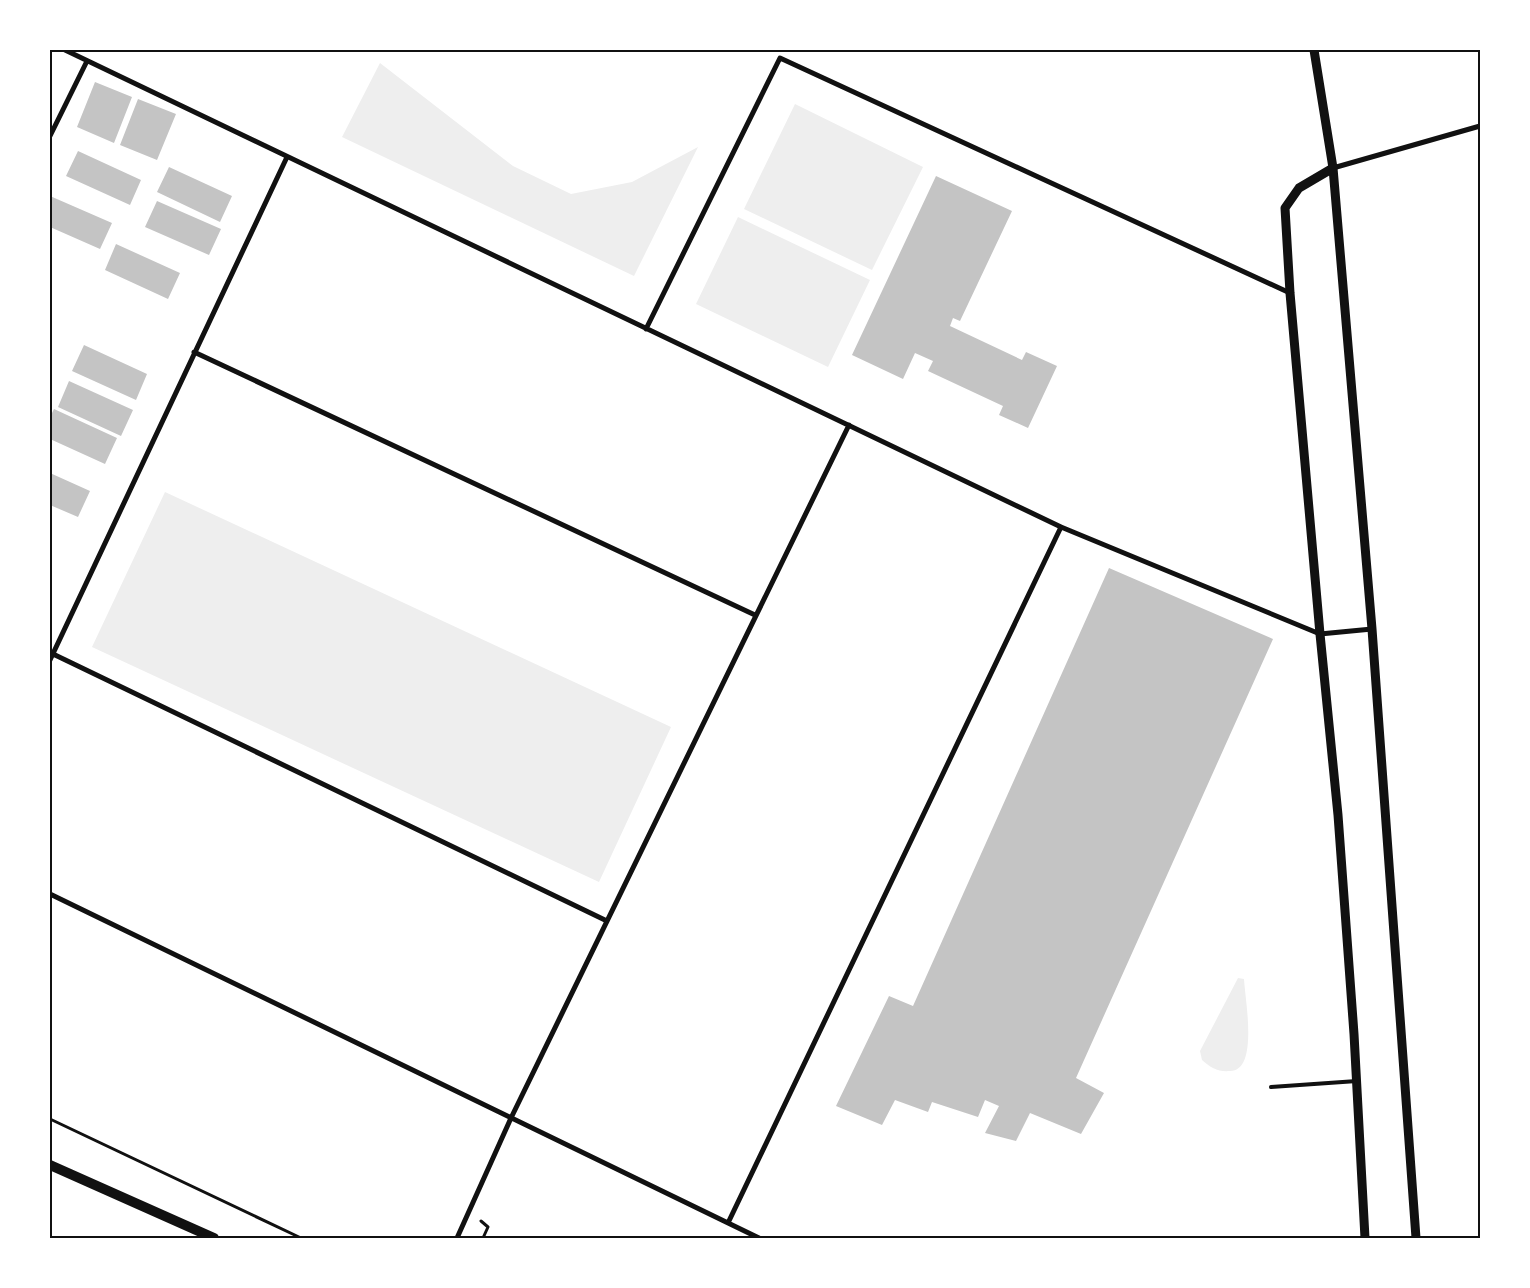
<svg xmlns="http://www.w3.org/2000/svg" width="1530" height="1288" font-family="Poppins,sans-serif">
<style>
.green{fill:#eee}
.building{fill:#c4c4c4}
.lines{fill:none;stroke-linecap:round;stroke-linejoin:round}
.path{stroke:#111;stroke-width:3}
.service{stroke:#111;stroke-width:4}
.minor{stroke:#111;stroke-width:5}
.tertiary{stroke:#111;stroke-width:9}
.secondary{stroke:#111;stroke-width:10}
.neatline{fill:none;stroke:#111;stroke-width:2}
</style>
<rect width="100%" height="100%" fill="#fff"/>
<!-- green -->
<path class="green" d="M380 63 513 166 571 194 632 182 698 147 634 276 342 137Z
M795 104 923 167 872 270 744 209Z
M738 217 870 280 828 367 696 304Z
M165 492 671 727 599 882 92 647Z
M1238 978 1244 979C1245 999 1259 1071 1230 1071 1218 1072 1211 1068 1202 1060L1200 1051Z"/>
<!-- building -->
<path class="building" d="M95 82 132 97 114 143 77 127Z
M138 99 176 114 157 160 120 145Z
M78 151 141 180 130 205 66 176Z
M169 167 232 196 220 222 157 192Z
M936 176 1012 211 960 321 953 318 950 326 1022 360 1026 352 1057 366 1028 428 999 415 1003 406 928 371 933 361 915 353 903 379 852 355Z
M50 196 112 223 100 249 50 227Z
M157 201 221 229 209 255 145 227Z
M116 244 180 273 168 299 105 270Z
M84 345 147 374 136 400 72 371Z
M69 381 133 410 121 436 58 407Z
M54 409 117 438 105 464 50 439V417Z
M50 473 90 491 78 517 50 505Z
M1109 568 1273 639 1076 1078 1104 1093 1081 1134 1030 1113 1016 1141 985 1133 999 1106 985 1100 978 1117 932 1102 928 1112 895 1100 882 1125 836 1106 889 996 913 1006Z"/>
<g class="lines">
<!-- path -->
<path class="path" d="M50 1119 301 1238
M481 1221 488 1227 483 1238"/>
<!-- service -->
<path class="service" d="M1271 1087 1357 1081"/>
<!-- minor -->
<path class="minor" d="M65 50 1061 527 1320 634 1372 629
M50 136 87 61
M1333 168 1480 126
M646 329 780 58 1290 293
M194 352 755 615
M53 654 607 921
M50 660 287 157
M50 894 759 1238
M728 1223 1061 527
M457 1238 511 1118 849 425"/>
<!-- tertiary -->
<path class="tertiary" d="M1314 50 1333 168 1372 629 1416 1238
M1333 168 1299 188 1285 208 1290 293 1320 634 1338 815 1354 1034 1365 1238"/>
<!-- secondary -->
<path class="secondary" d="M50 1165 214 1238"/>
</g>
<!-- border -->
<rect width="1530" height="1288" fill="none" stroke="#ffffff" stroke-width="102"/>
<rect x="51" y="51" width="1428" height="1186" class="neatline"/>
</svg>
